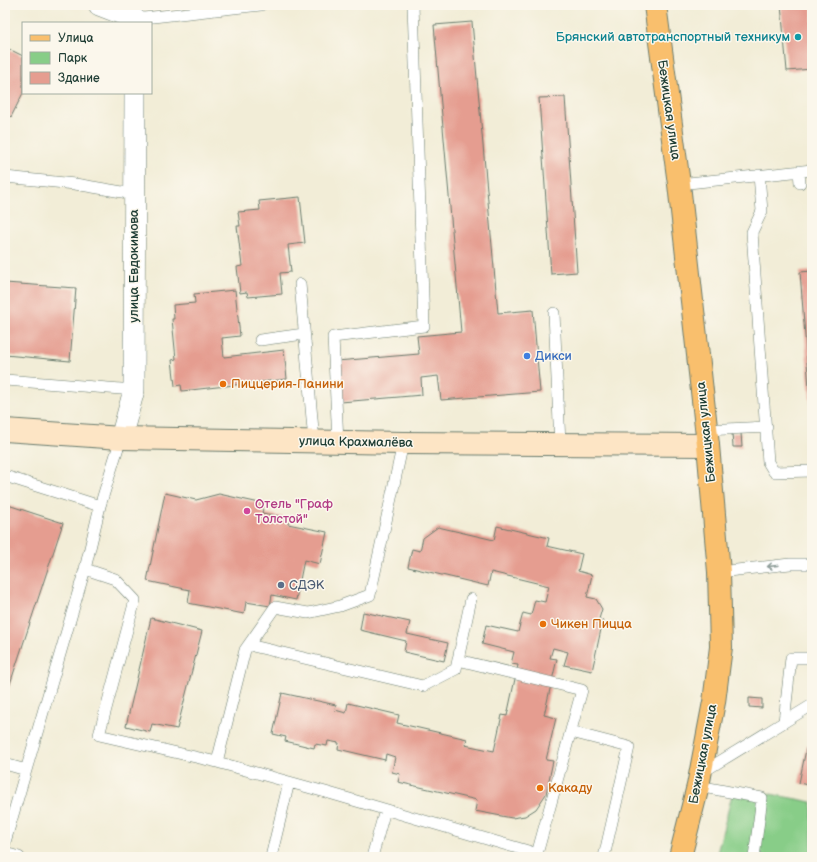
<svg xmlns="http://www.w3.org/2000/svg" width="817" height="862" font-family="'Balsamiq Sans',sans-serif">
<style>
.green{fill:#88cd88;stroke:#54855e}
.building{fill:#e59d90}
.lines{fill:none;stroke-linecap:round;stroke-linejoin:round}
.service-casing{stroke:#697b6d;stroke-width:12}
.minor-casing{stroke:#697b6d;stroke-width:22}
.secondary-casing{stroke:#697b6d;stroke-width:24}
.primary-casing{stroke:#697b6d;stroke-width:24}
.service{stroke:#fff;stroke-width:11}
.minor{stroke:#fff;stroke-width:21}
.secondary{stroke:#fde5c5;stroke-width:22}
.primary{stroke:#f9bf6d;stroke-width:22}
.oneway{stroke:#8f9e9a}
.culture-dot{fill:#0f9aa8;stroke:#fbf7ec;stroke-width:1.5}
.shop-dot{fill:#3f7fe0;stroke:#fbf7ec;stroke-width:1.5}
.food-dot{fill:#e8710a;stroke:#fbf7ec;stroke-width:1.5}
.hotel-dot{fill:#d1479c;stroke:#fbf7ec;stroke-width:1.5}
.service-dot{fill:#5c6f8a;stroke:#fbf7ec;stroke-width:1.5}
.labels{text-anchor:middle;dominant-baseline:central;stroke-width:3;stroke-linejoin:round;paint-order:stroke}
.culture-label{font-size:13px;fill:#0d838f;stroke:#fbf7ec;text-anchor:end}
.street-label{font-size:13px;fill:#1f3d34;stroke:#fbf7ec}
.shop-label{font-size:13px;fill:#366cbe;stroke:#fbf7ec;text-anchor:start}
.food-label{font-size:13px;fill:#c56008;stroke:#fbf7ec;text-anchor:start}
.hotel-label{font-size:13px;fill:#b23c85;stroke:#fbf7ec;text-anchor:start}
.service-label{font-size:13px;fill:#4e5e75;stroke:#fbf7ec;text-anchor:start}
</style>
<rect width="100%" height="100%" fill="#fbf7ec"/>
<filter id="ink" filterUnits="userSpaceOnUse"><feTurbulence type="fractalNoise" baseFrequency=".025" numOctaves="2"/><feDisplacementMap in="SourceGraphic" scale="8" xChannelSelector="R" yChannelSelector="G"/><feConvolveMatrix kernelMatrix="1 2 1 2 8 2 1 2 1" color-interpolation-filters="sRGB"/></filter>
<filter id="wash" filterUnits="userSpaceOnUse"><feTurbulence type="fractalNoise" baseFrequency=".012" numOctaves="4" result="noise"/><feDisplacementMap in="SourceGraphic" scale="16" xChannelSelector="R" yChannelSelector="G"/><feGaussianBlur stdDeviation="0.9" result="paint"/><feColorMatrix in="noise" values="0 0 0 0 0 0 0 0 0 0 0 0 0 0 0 0 0 1.4 0 .05"/><feComposite in="paint" operator="in"/></filter>
<g filter="url(#wash)">
<rect width="100%" height="100%" fill="#f2edd7"/>
<!-- green -->
<path class="green" d="M734 787 812 802V857H716Z"/>
<g id="blocks">
<!-- building -->
<path class="building" d="M781 5H812V69L787 71Z
M472 22 498 313 533 310 540 392 441 400 438 376 421 378 422 395 341 402 337 361 419 354 417 336 461 332 434 25Z
M5 47 23 56V93L11 117 5 114Z
M565 97 577 272 551 274 539 98Z
M300 197 305 243 288 245 291 272 280 273 282 294 248 297 247 292 240 293 237 267 242 266 237 226H240L238 212 260 210 259 201Z
M812 271V413H811L800 272Z
M5 283 76 288 70 361 5 355Z
M235 290 240 336 222 338 224 357 284 350 287 379 182 391 181 385 175 386 172 360 176 359 172 319H174L173 305 195 303 194 294Z
M732 433H741L742 447H733Z
M165 493 196 500 219 494 264 504 262 513 289 518 288 524 327 532 320 564 304 560 296 600 272 595 270 606 246 602 244 614 188 603 190 590 147 581Z
M5 504 63 523 5 699V551L7 545 5 544Z
M497 526 549 538 547 546 582 554 578 571 592 575 587 597 596 599 602 609 599 619 603 620 592 671 564 665 568 652 553 648 550 658 557 659 544 715 556 718 546 760 553 761 546 794 536 809 525 816 512 818 475 811 477 800 398 782 400 774 392 772 395 757 386 754 385 760 338 749 339 743 328 741 327 746 315 744 314 748 285 741 286 737 273 734 282 693 336 705 335 710 346 713 348 703 399 715 397 723 467 739 465 745 494 751 502 715 507 716 518 665 511 664 514 652 482 644 486 625 518 632 523 613 531 615 535 600 545 602 549 586 491 572 488 586 408 567 412 549 420 551 423 538 438 527 494 540Z
M363 612 410 622 407 634 448 643 444 661 404 652 406 641 360 630Z
M151 618 202 631 177 729 152 724 150 732 126 726Z
M749 698 762 699V708L749 707Z
M807 745 812 747V786L799 783Z"/>
</g>
</g>
<g filter="url(#ink)">
<use href="#blocks" fill-opacity="0" stroke="#697b6d" stroke-width="1"/>
<g class="lines">
<!-- service casing -->
<g class="service-casing">
<path id="service" d="M134 5 135 19 261 5
M799 171 800 183
M759 175 762 211 752 232 768 462 774 472 812 471
M5 177 75 184 134 194
M679 184 812 170
M300 284 314 441
M554 313 560 444
M260 340 304 334
M5 380 134 390
M706 430 767 427
M338 442 333 337 424 326 413 5
M5 476 100 506
M85 569 115 579 135 600 99 735 217 762 329 793 528 851 537 854 539 857
M719 572 790 564H812
M249 645 423 686 456 669 471 599
M458 660 582 690 537 854
M784 722 791 658H812
M571 732 629 747 604 857
M217 762 245 650 275 607 308 613 340 606 370 595 403 443
M5 764 26 770
M701 773 812 705
M698 786 762 798 754 857
M5 842 85 569 100 506 121 438
M5 853 19 857
M271 857 289 782
M372 857 385 810"/>
</g>
<!-- minor casing -->
<g class="minor-casing">
<path id="minor" d="M99 5 135 19V23
M121 438 134 390 135 93"/>
</g>
<!-- secondary casing -->
<g class="secondary-casing">
<path id="secondary" d="M5 430 121 438 403 443 708 445"/>
</g>
<!-- primary casing -->
<g class="primary-casing">
<path id="primary" d="M655 5 679 184 708 445 719 572 721 647 714 702 698 786 680 857"/>
</g>
<!-- service -->
<use href="#service" class="service"/>
<!-- minor -->
<use href="#minor" class="minor"/>
<!-- secondary -->
<use href="#secondary" class="secondary"/>
<!-- primary -->
<use href="#primary" class="primary"/>
</g>
<!-- one-way arrows -->
<defs><path id="oneway-shaft" d="M-6 0H5M1.5-3L5.5 0L1.5 3" fill="none" stroke-width="1.6" stroke-linecap="round" stroke-linejoin="round"/></defs>
<use class="oneway" href="#oneway-shaft" transform="translate(773 566) rotate(173)"/>
</g>
<!-- markers -->
<circle class="culture-dot" cx="798" cy="37" r="4"/>
<circle class="shop-dot" cx="527" cy="356" r="4"/>
<g class="food-dot">
<circle cx="223" cy="384" r="4"/>
<circle cx="543" cy="624" r="4"/>
<circle cx="540" cy="788" r="4"/>
</g>
<circle class="hotel-dot" cx="247" cy="511" r="4"/>
<circle class="service-dot" cx="281" cy="585" r="4"/>
<g class="labels">
<!-- culture labels -->
<g class="culture-label">
<text x="790" y="37">Брянский автотранспортный техникум</text>
</g>
<!-- street labels -->
<g class="street-label">
<text transform="translate(669 110) rotate(82)">Бежицкая улица</text>
<text transform="translate(134 266) rotate(-90)">улица Евдокимова</text>
<text transform="translate(706 432) rotate(-96)">Бежицкая улица</text>
<text transform="translate(356 442) rotate(1)">улица Крахмалёва</text>
<text transform="translate(703 754) rotate(-79)">Бежицкая улица</text>
</g>
<!-- shop labels -->
<g class="shop-label">
<text x="535" y="356">Дикси</text>
</g>
<!-- food labels -->
<g class="food-label">
<text x="231" y="384">Пиццерия-Панини</text>
<text x="551" y="624">Чикен Пицца</text>
<text x="548" y="788">Какаду</text>
</g>
<!-- hotel labels -->
<g class="hotel-label">
<text x="255" y="504">Отель "Граф<tspan x="255" dy="15">Толстой"</tspan></text>
</g>
<!-- service labels -->
<g class="service-label">
<text x="289" y="585">СДЭК</text>
</g>
</g>
<!-- margin -->
<rect width="817" height="862" fill="none" stroke="#fbf7ec" stroke-width="20"/>
<!-- legend -->
<rect x="22" y="22" width="130" height="72" fill="#fbf7ec" stroke="#a3ada2"/>
<rect x="30" y="35" width="20" height="6" fill="#f9bf6d" stroke="#a3ada2"/>
<text x="58" y="42" font-size="12" fill="#1f3d34">Улица</text>
<rect x="30" y="52" width="20" height="12" fill="#88cd88" stroke="#a3ada2"/>
<text x="58" y="62" font-size="12" fill="#1f3d34">Парк</text>
<rect x="30" y="72" width="20" height="12" fill="#e59d90" stroke="#a3ada2"/>
<text x="58" y="82" font-size="12" fill="#1f3d34">Здание</text>
</svg>
